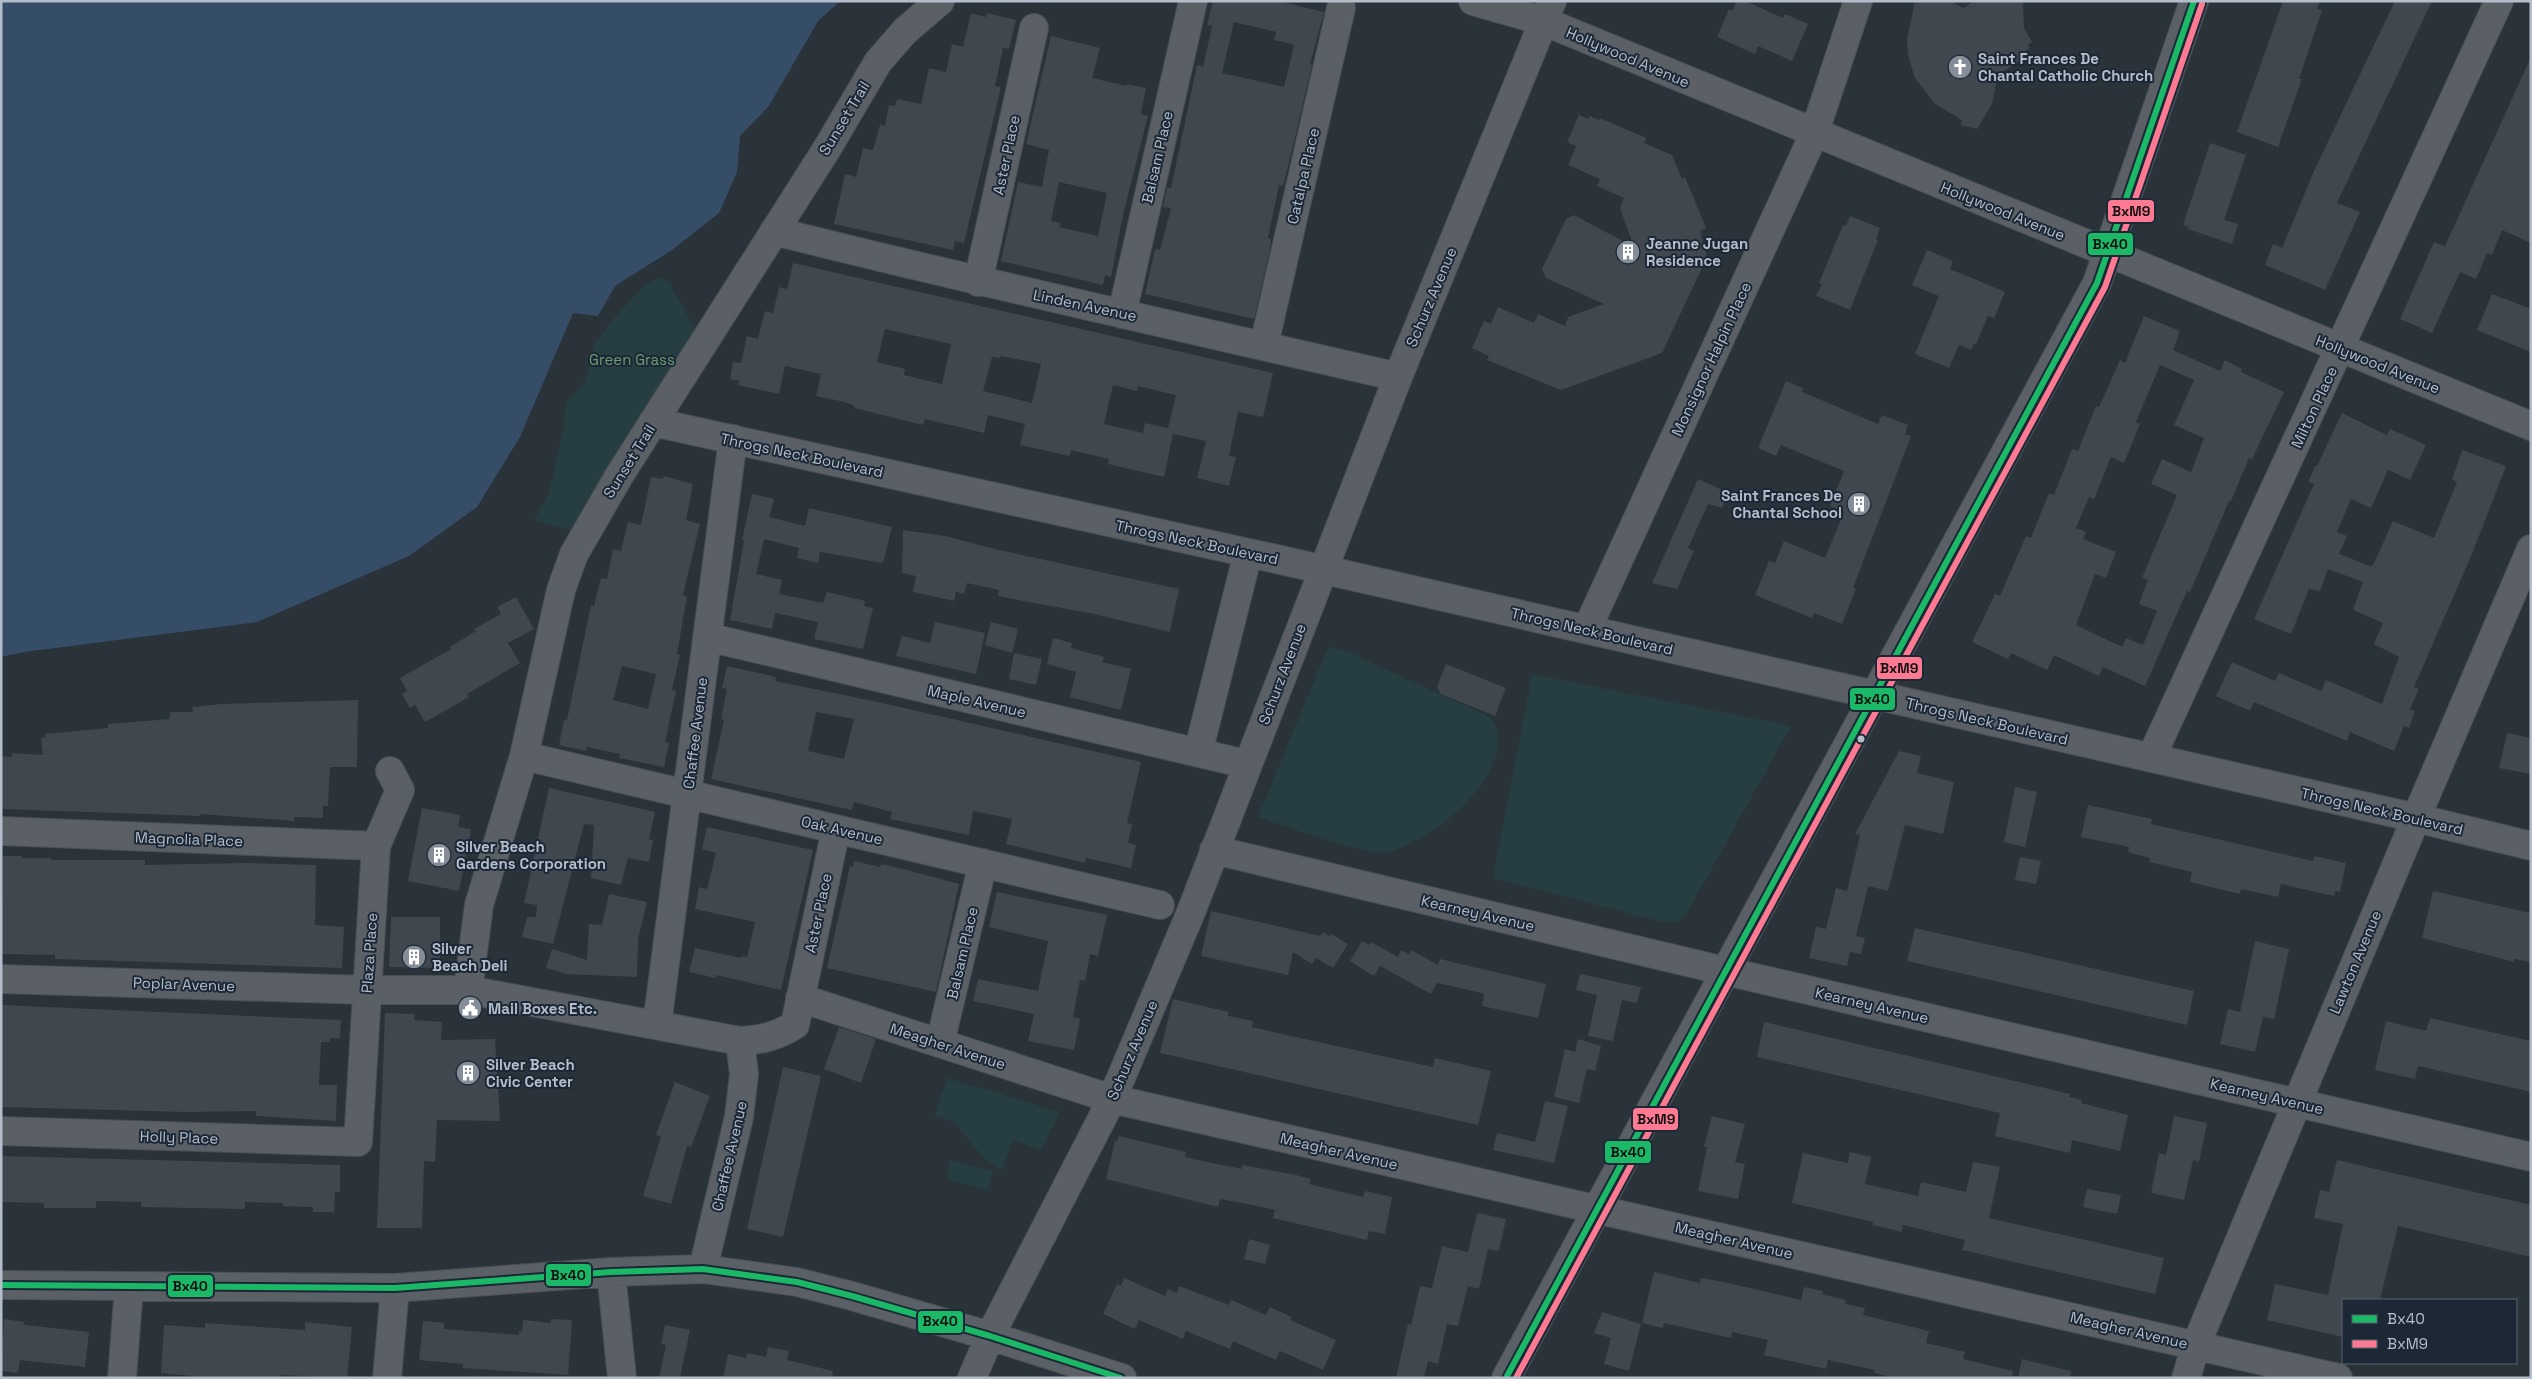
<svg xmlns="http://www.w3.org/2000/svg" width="2532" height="1379" font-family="'Space Grotesk',sans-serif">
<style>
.green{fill:#263e41}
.water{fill:#364d67}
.building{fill:#41474e;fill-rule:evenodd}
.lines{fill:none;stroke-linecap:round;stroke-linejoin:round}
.minor-casing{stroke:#484e54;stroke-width:30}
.minor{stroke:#5b6067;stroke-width:28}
.bus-1-casing{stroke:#1c2835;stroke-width:10}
.bus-2-casing{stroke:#1c2835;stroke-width:10}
.bus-1{stroke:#1ab867;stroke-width:6}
.bus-2{stroke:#fe7a93;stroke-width:6}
.bus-dot{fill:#b4becb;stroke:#1c2835;stroke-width:2}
.labels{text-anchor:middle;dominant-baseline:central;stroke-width:4;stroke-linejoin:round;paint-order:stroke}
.street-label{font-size:15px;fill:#b4becb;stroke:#1c2835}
.poi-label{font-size:15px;font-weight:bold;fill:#b4becb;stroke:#1c2835;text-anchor:start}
.park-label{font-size:15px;fill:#6a9d73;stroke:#1c2835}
.line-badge{stroke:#1c2835;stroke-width:2}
.pale-badge-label{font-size:14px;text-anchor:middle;font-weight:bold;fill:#111}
</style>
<rect width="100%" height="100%" fill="#2a323a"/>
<!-- green -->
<path class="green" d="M661 277 670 283 696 332 571 530 534 520 549 493 564 425 566 402 585 381 594 344 620 311 645 285Z
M1328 647 1349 652 1490 717C1492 721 1496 726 1497 730 1507 778 1443 830 1405 846 1400 848 1393 852 1387 853 1362 855 1286 826 1258 817Z
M1532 674 1791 726 1686 915 1679 921 1662 922 1493 878Z
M948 1078 1060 1112 1041 1151 1013 1140 1002 1170 984 1159 955 1123 934 1115Z
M950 1160 993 1171 988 1190 946 1179Z"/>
<!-- water -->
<path class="water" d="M1 1H840L818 21 769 106 740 136 737 172 719 213 672 250 615 286 598 316 573 313 520 437 477 507 409 556 257 622 24 652 1 657Z"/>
<!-- building -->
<path class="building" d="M1213 1H1278L1324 12 1310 64 1312 65 1294 142 1283 186 1279 185 1268 238 1271 239 1270 250 1254 319 1145 294 1155 249 1160 250 1171 208 1163 207 1167 187 1171 188 1197 65 1203 67 1212 26 1207 25ZM1234 22 1276 32 1274 40 1292 44 1294 46 1284 87 1222 73Z
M1737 1H1745L1783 18 1785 14 1808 24 1792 61 1758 46 1755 54 1717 37 1729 9 1732 11Z
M1915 1H1951L1963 8 1975 1H2023L2024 28 2032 42 2028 45 2030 48 2023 53 2021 60 1998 75 1992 104 1977 129 1961 125 1962 120 1935 104 1915 78 1908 55 1907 39Z
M2283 1H2320L2317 9 2322 10 2299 79H2302L2278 147 2237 132Z
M2395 1H2432L2337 203 2360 212 2325 290 2265 265 2273 244 2282 248 2314 171Z
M971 13 986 17 987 13 1016 20 1009 49 1003 48 995 86 1001 87 964 243 955 241 953 250 834 224 845 174 856 177 863 148 873 150 880 125 885 126 889 105 895 106 897 99 921 104 929 68 946 72 952 44 963 47Z
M1051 36 1100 48 1092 78 1127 86V84L1146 88 1141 114 1148 116 1123 215 1111 277 1105 275 1103 285 1001 261 1018 182 1042 187 1049 150 1026 144ZM1059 182 1107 193 1098 236 1059 227 1060 223 1051 221Z
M2531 57V243L2502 230 2492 255 2487 253 2476 279 2460 272 2432 333 2400 319 2434 242 2445 246Z
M1579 115 1588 119 1590 116 1599 120 1600 118 1646 138 1644 143 1672 155 1682 179 1685 177 1706 228 1700 231 1707 257 1662 353 1561 390 1487 360 1489 356 1472 348 1484 321 1491 324 1498 307 1534 323 1538 314 1565 326 1568 317 1604 304 1546 278 1542 269 1566 219 1574 215 1634 247 1620 208 1624 198 1597 186 1600 179 1568 165 1576 146 1567 142Z
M2210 143 2246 155 2224 220 2238 224 2232 244 2188 229 2189 227 2183 225Z
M1850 216 1880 228 1876 239 1878 240 1850 310 1816 296 1822 284 1819 283 1843 225 1846 226Z
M1927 250 1953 261 1950 269 2005 292 1994 318 1988 316 1976 344 1974 343 1971 350 1959 345 1949 368 1915 354 1939 296 1912 285Z
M793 263 1273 373 1263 417 1238 412 1229 456 1236 457 1229 486 1197 478 1206 441 1173 434 1164 477 1108 464 1109 459 1071 450 1070 456 1020 445 1025 424 988 415 984 433 925 419 923 425 854 408 855 406 845 402 816 396 821 374 785 366 779 394 738 385 739 381 730 379 733 362 741 363 747 336 758 339 765 311 773 313 779 287 787 289ZM885 329 951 344 942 384 904 375 905 369 877 362ZM1001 356 1041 364 1032 403 983 391 992 357 1000 358ZM1113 385 1137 391 1138 386 1176 395 1168 428 1145 423 1143 433 1104 424Z
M2492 294 2531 309V352L2477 330Z
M2144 316 2180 331 2173 350 2220 371 2225 360 2242 369 2241 372 2284 392 2252 459 2249 458 2231 501H2229L2190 592 2187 591 2145 686 2103 667 2099 676 2054 655 2047 670 2011 653 2008 659 1972 642 1995 594 2000 596 2026 536 2031 538 2049 493 2054 495 2072 449 2078 451 2096 406 2099 407 2120 360 2125 363ZM2160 365 2194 380 2174 425 2204 438 2191 472 2162 459 2151 484 2177 495 2142 578 2148 580 2139 604 2157 611 2143 645 2126 638 2122 647 2076 625 2095 574 2106 578 2116 552 2083 539 2086 532 2076 528 2089 497 2094 499 2111 457 2124 463 2140 424 2136 422Z
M1786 381 1803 388 1802 392 1878 424 1882 415 1908 425 1905 434 1911 436 1853 588 1856 589 1842 624 1814 613 1812 618 1755 595 1769 561 1775 563 1784 541 1825 558 1844 512 1830 506 1844 471 1781 445 1776 456 1758 448Z
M2342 413 2387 435 2390 429 2426 445 2410 480 2388 470 2371 508 2351 499 2337 532 2347 536 2339 554 2370 566 2373 565 2393 521 2434 538 2457 482 2452 480 2462 450 2506 466 2472 554 2414 687 2419 689 2410 709 2415 711 2409 728 2404 726 2394 751 2350 732 2347 741 2254 702 2250 711 2216 696 2232 662 2275 681 2279 673 2321 691 2326 680 2382 704 2399 657 2374 644 2383 623 2353 610 2363 582 2328 569 2320 591 2309 589 2291 634 2254 619 2314 484 2308 482 2315 466H2317Z
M664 476 693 484 686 520 700 524 683 595 687 596 677 654 680 655 672 690 676 691 665 742 669 743 664 767 619 758 620 754 587 747 586 751 559 745 564 720H567L591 605 594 606 601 578 607 579 613 549 621 551 628 522 641 525 651 477 663 479ZM622 666 656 674 648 709 613 700Z
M1698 479 1729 493 1722 508 1708 504 1688 548 1694 551 1677 589 1652 583Z
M752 494 774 499 769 517 805 526 809 508 892 527 883 563 820 552 818 563 797 558 799 548 764 539 756 574 782 580 779 594 823 603 827 592 865 601 864 606 873 608 863 649 814 639 818 622 775 613 772 629 730 620 744 541 742 540Z
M903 530 945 536 999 550 1179 589 1170 632 1094 614 998 596 999 590 967 583 964 594 956 592 954 601 913 592 916 576 902 573Z
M516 597 534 629 508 643 520 663 467 694 469 697 425 722 415 705 410 708 402 694 407 691 400 678 451 649 450 647 476 631 474 629 501 614 497 607Z
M935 622 985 633 976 674 896 656 902 636 930 643Z
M991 622 1018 629 1012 653 985 645Z
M1053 638 1072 643 1071 648 1104 657 1102 662 1131 669 1121 710 1070 697 1076 672 1047 664Z
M1014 653 1042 659 1036 685 1009 679Z
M1446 664 1506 688 1495 716 1441 694 1437 687Z
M727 666 776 677 775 681 878 702 1141 762 1127 823 1132 824 1128 843 1136 845 1131 868 1086 858 1085 863 1006 844 1012 819 973 811 969 835 890 819 892 812 854 802 852 810 711 779 724 720 721 719 727 689 722 688ZM816 712 854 719 844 759 808 751Z
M358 700 357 767H330L328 806H323V818L294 817V821L200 814V816L174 815 1 809V756L12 757V753L43 755 41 738 46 737 45 734 108 728V724L170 719V712H193L192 707 222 704Z
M2507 733 2531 738V774L2499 768Z
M1899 751 1921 756 1917 773 1954 782 1943 834 1905 825 1888 891 1868 886 1856 936 1865 938 1861 954 1850 952 1847 966 1809 958 1816 927 1826 929 1836 888 1847 891 1860 835 1855 834Z
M2015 787 2037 792 2025 847 2004 842Z
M549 788 655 812 649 839 653 840 649 862 628 858 621 885 591 878 594 825 584 824 553 944 522 937 527 917H536L537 905 524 903Z
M2088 805 2152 819 2151 824 2313 861 2314 856 2346 863 2340 892 2336 891 2334 896 2281 884 2278 897 2241 889 2240 894 2190 882 2192 872 2149 862 2150 858 2128 852 2129 847 2081 837Z
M422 808 460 815 458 827 471 829 459 891 408 881Z
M707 827 813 850 781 990 716 975V978L689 972 695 948 741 958V956L747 957 755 922 695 909 699 887 707 889 716 853 702 849Z
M3 856H22V858H51V860H145V865L244 863 316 865 315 925 344 927 342 968 55 959V955L1 954Z
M2020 857 2041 861 2036 884 2015 880Z
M854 861 880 867 881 864 903 869 959 884 936 992 827 968 850 866 853 867Z
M2433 891 2531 913V962L2514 959V962L2422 938Z
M997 892 1107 915 1098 956 1090 954 1085 981 1080 980 1073 1017 1080 1019 1074 1050 1028 1041 1034 1014 973 1001 978 979 1038 991 1048 941 989 927Z
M609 894 647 902 638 939 637 977 566 974 546 968 552 949 587 960 589 924 602 925Z
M1211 911 1320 936 1323 932 1329 936 1331 934 1348 944 1333 968 1316 958 1312 964 1293 952 1288 975 1201 956Z
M391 917H440V968L389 967Z
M1915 928 2194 991 2187 1025 1907 961Z
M1362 941 1369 945 1371 942 1398 957 1401 950 1409 954 1411 950 1438 965 1440 959 1546 984 1538 1018 1482 1006 1484 994 1473 991 1437 983 1431 994 1380 966 1374 976 1350 961Z
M2255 941 2289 949 2274 1019 2263 1017 2255 1052 2220 1044 2228 1009 2240 1012Z
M1580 974 1641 987 1637 1003 1622 1000 1613 1041 1588 1036 1597 995 1576 990Z
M1173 999 1229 1012 1228 1016 1253 1021 1252 1027 1286 1035 1433 1067 1435 1058 1491 1071 1478 1125 1160 1053Z
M1 1005 341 1020 340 1038H330V1042H321L319 1085H337L336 1121 256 1116V1111L186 1112 1 1107Z
M385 1013 415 1014 414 1020 442 1022 441 1040 495 1039 500 1121 437 1120 435 1162 424 1161 422 1228H377Z
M2430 1018 2531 1041V1092L2418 1066 2415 1079 2375 1070 2386 1021 2426 1031Z
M1764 1022 2070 1094 2069 1097 2082 1100 2081 1103 2128 1115 2120 1151 2072 1140 2070 1153 1995 1136 2000 1113 1757 1057Z
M839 1027 876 1039 861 1083 824 1069Z
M1578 1039 1601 1046 1595 1071 1587 1069 1579 1103 1554 1097 1565 1049 1575 1052Z
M783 1067 821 1076 783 1237 747 1229Z
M675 1082 710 1096 691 1147 687 1146 671 1204 643 1196 661 1136 656 1135Z
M1545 1101 1568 1106 1554 1163 1493 1150 1497 1133 1535 1142Z
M1712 1116 1745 1124 1735 1162 1745 1164 1738 1199 1698 1191 1707 1147H1704Z
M2174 1116 2207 1123 2199 1162 2193 1160 2184 1200 2151 1193 2159 1153 2166 1155Z
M1119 1136 1186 1152 1185 1157 1212 1163 1242 1169V1165L1296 1175 1311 1179 1309 1184 1363 1197 1365 1191 1392 1197 1385 1234 1369 1231 1367 1240 1273 1218 1275 1210 1258 1206 1220 1199 1218 1207 1106 1179 1115 1141H1117Z
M1850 1152 1871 1157 1865 1184 1918 1196 1921 1182 1966 1192 1973 1162 2000 1167 1989 1218 2164 1258 2155 1294 1962 1250 1965 1240 1903 1225 1902 1232 1873 1225V1222L1792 1203 1803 1153 1848 1163Z
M1 1156 340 1165V1192H335L334 1212H313V1207L283 1206V1203L245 1202V1209L141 1207V1202L96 1201V1208H44V1203L1 1202Z
M2337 1160 2531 1205V1257L2398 1226 2380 1300H2343V1337L2267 1320 2275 1284 2328 1295 2343 1224 2314 1218 2320 1190 2329 1192Z
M2087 1189 2121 1195 2117 1214 2083 1207Z
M1477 1213 1506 1219 1499 1251 1488 1249 1479 1289 1468 1286 1458 1326 1447 1324 1438 1364 1428 1361 1424 1378H1396L1408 1324 1411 1325 1420 1286 1432 1288 1442 1246 1468 1252Z
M1249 1239 1270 1245 1265 1264 1244 1259Z
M1654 1272 1700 1283 1701 1278 1724 1282 1801 1300 1804 1287 1823 1291 1822 1294 1846 1300 1845 1304 1865 1308 1863 1315 1929 1331 1926 1343 1965 1352 1963 1359 2013 1371 2012 1378H1895L1875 1373V1370L1828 1360 1826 1369 1764 1355 1768 1340 1732 1332 1731 1338 1664 1323 1663 1328 1642 1323Z
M1124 1278 1165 1296 1168 1289 1177 1293 1179 1286 1229 1305 1231 1300 1266 1315 1270 1307 1292 1317 1290 1320 1336 1340 1323 1370 1280 1351 1276 1360 1233 1341 1230 1349 1186 1331 1183 1339 1139 1320 1135 1329 1103 1314 1117 1284 1121 1286Z
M1602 1312 1641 1324 1629 1371 1604 1364 1611 1338 1594 1333Z
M4 1319 24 1322V1325L89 1332 85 1367 20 1360 18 1373 1 1371Z
M551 1319 572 1320 568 1375 463 1368V1364L419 1360 423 1321 444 1323V1329L519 1335V1331L522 1332 523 1320 551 1323Z
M305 1322 352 1327 347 1378 281 1375 280 1378H212L161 1373 164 1325 205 1328V1323L305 1330Z
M665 1325 690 1330 680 1378H659L666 1345 661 1344Z
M768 1347 789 1351 787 1360 833 1371 832 1378H723L728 1354 746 1358 747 1353 766 1357Z
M2022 1359 2071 1371 2070 1378H2018Z"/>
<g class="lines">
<!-- minor casing -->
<g class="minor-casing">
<path id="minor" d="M1473 1 1543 21 2531 426
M774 231C981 283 1190 329 1398 377
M978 282 1034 28
M1122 314 1193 1
M1264 345 1341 8
M653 422 1272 558 2416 818 2531 846
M1587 629 1814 134 1858 1
M707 637 1246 764
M1198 753 1248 553
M524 756 1160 905
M2151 758 2499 1
M1 831 376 846
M1214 850 1725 971 2531 1157
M1 979 367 990H468L740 1041C762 1040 777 1036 795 1025L836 829
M468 990 479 905 524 756 561 590 574 554 619 476 828 147 878 62 905 31 940 1
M800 998 1112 1099 2338 1378
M657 1025 733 439
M940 1043 983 863
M1 1131 358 1142 376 846 400 790 390 771
M703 1269 739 1117 744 1074 740 1041
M611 1272 622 1378
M1 1285 395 1288 611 1272 703 1269 797 1282 852 1296 990 1336 1122 1378
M122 1378 129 1287
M387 1378 395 1288
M972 1378 990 1336 1112 1099 1191 912 1398 377 1552 1
M1506 1378 2097 283 2194 1
M2186 1378 2196 1345 2416 818 2531 549"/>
</g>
<!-- minor -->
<use href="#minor" class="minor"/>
<!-- bus-1 casing -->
<g class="bus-1-casing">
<path id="bus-1" d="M1 1285 395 1288 611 1272 703 1269 797 1282 852 1296 990 1336 1121 1378
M1506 1378 2097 283 2194 1"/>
</g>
<!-- bus-2 casing -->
<g class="bus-2-casing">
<path id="bus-2" d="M1516 1378 2105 287 2202 4"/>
</g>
<!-- bus-1 -->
<use href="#bus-1" class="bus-1"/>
<!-- bus-2 -->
<use href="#bus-2" class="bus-2"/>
</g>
<!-- icons -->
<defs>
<g id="church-disc" transform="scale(1.25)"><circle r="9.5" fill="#848d98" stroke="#1c2835"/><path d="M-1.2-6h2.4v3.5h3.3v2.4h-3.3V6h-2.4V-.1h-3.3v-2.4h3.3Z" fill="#fff"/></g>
<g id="building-disc" transform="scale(1.25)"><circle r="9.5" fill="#848d98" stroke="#1c2835"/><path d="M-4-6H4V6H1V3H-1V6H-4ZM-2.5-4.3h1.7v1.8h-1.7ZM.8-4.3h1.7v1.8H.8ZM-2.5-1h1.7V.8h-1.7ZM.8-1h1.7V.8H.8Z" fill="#fff"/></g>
<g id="civic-disc" transform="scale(1.25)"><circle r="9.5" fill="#848d98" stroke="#1c2835"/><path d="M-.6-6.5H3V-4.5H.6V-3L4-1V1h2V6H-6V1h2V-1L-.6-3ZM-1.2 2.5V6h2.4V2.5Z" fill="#fff"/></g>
</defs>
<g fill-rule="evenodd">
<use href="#church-disc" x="1960" y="67"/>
<use href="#building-disc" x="1628" y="252"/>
<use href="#building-disc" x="1859" y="504"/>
<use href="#building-disc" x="439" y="855"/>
<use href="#building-disc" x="414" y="957"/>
<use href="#civic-disc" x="470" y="1008"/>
<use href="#building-disc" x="468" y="1073"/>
</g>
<!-- markers -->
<circle class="bus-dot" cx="1861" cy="739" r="4.5"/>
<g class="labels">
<!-- street labels -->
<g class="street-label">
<text transform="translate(1628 57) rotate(23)">Hollywood Avenue</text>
<text transform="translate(844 118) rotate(-59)">Sunset Trail</text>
<text transform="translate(1006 155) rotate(-78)">Aster Place</text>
<text transform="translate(1157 157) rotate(-77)">Balsam Place</text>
<text transform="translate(1303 176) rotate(-77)">Catalpa Place</text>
<text transform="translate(2003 211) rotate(22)">Hollywood Avenue</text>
<text transform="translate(1431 297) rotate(-67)">Schurz Avenue</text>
<text transform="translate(1085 305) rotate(12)">Linden Avenue</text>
<text transform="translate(1711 359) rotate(-65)">Monsignor Halpin Place</text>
<text transform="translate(2378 364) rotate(22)">Hollywood Avenue</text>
<text transform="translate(2314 407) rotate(-65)">Milton Place</text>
<text transform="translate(802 455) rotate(12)">Throgs Neck Boulevard</text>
<text transform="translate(629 461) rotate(-58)">Sunset Trail</text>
<text transform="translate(1197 542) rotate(12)">Throgs Neck Boulevard</text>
<text transform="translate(1592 631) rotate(13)">Throgs Neck Boulevard</text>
<text transform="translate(1282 674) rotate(-69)">Schurz Avenue</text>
<text transform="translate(977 701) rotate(13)">Maple Avenue</text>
<text transform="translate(1987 721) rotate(13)">Throgs Neck Boulevard</text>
<text transform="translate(695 733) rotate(-83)">Chaffee Avenue</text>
<text transform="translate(2382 811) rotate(13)">Throgs Neck Boulevard</text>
<text transform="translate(842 830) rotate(13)">Oak Avenue</text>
<text transform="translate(189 839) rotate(2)">Magnolia Place</text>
<text transform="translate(818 913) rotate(-78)">Aster Place</text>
<text transform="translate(1478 913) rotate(13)">Kearney Avenue</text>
<text transform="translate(369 953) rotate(-86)">Plaza Place</text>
<text transform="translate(962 953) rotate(-77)">Balsam Place</text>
<text transform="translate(2355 962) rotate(-67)">Lawton Avenue</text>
<text transform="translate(184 984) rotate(2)">Poplar Avenue</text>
<text transform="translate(1872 1005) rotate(13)">Kearney Avenue</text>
<text transform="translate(948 1046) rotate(18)">Meagher Avenue</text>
<text transform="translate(1132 1050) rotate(-67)">Schurz Avenue</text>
<text transform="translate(2267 1096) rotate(13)">Kearney Avenue</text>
<text transform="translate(179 1137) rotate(2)">Holly Place</text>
<text transform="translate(1339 1151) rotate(13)">Meagher Avenue</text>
<text transform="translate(729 1156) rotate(-77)">Chaffee Avenue</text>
<text transform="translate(1734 1240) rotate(13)">Meagher Avenue</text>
<text transform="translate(2129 1330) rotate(13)">Meagher Avenue</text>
</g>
<!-- poi labels -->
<g class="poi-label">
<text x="1978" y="58">Saint Frances De<tspan x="1978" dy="17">Chantal Catholic Church</tspan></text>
<text x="1646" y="243">Jeanne Jugan<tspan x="1646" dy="17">Residence</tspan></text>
<text x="1842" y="495" text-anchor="end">Saint Frances De<tspan x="1842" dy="17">Chantal School</tspan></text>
<text x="456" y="846">Silver Beach<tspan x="456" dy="17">Gardens Corporation</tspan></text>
<text x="432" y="948">Silver<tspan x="432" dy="17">Beach Deli</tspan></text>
<text x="488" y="1008">Mail Boxes Etc.</text>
<text x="486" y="1064">Silver Beach<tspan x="486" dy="17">Civic Center</tspan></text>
</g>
<!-- park labels -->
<g class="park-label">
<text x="632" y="359">Green Grass</text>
</g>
</g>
<g class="line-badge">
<rect x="2107" y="199" width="48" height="24" rx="5" fill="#fe7a93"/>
<rect x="2087" y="232" width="47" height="24" rx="5" fill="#1ab867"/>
<rect x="1876" y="656" width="47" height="24" rx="5" fill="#fe7a93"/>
<rect x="1849" y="687" width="47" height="24" rx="5" fill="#1ab867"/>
<rect x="1632" y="1107" width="47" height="24" rx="5" fill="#fe7a93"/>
<rect x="1604" y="1140" width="48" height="24" rx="5" fill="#1ab867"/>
<rect x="545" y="1263" width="47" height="24" rx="5" fill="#1ab867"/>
<rect x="167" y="1274" width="47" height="24" rx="5" fill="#1ab867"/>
<rect x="917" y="1310" width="47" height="24" rx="5" fill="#1ab867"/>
</g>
<g class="pale-badge-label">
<text x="2131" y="216">BxM9</text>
<text x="2110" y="249">Bx40</text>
<text x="1899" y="673">BxM9</text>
<text x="1872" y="704">Bx40</text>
<text x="1656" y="1124">BxM9</text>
<text x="1628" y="1157">Bx40</text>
<text x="568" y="1280">Bx40</text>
<text x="190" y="1291">Bx40</text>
<text x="940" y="1326">Bx40</text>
</g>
<!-- border -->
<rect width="2532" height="1379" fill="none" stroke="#b4becb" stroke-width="5"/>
<!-- legend -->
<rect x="2342" y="1299" width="175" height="65" fill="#1c2835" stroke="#596471"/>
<rect x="2352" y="1315" width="25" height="8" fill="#1ab867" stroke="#596471"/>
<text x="2387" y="1324" font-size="15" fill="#b4becb">Bx40</text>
<rect x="2352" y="1340" width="25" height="8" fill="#fe7a93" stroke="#596471"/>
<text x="2387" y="1349" font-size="15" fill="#b4becb">BxM9</text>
</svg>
